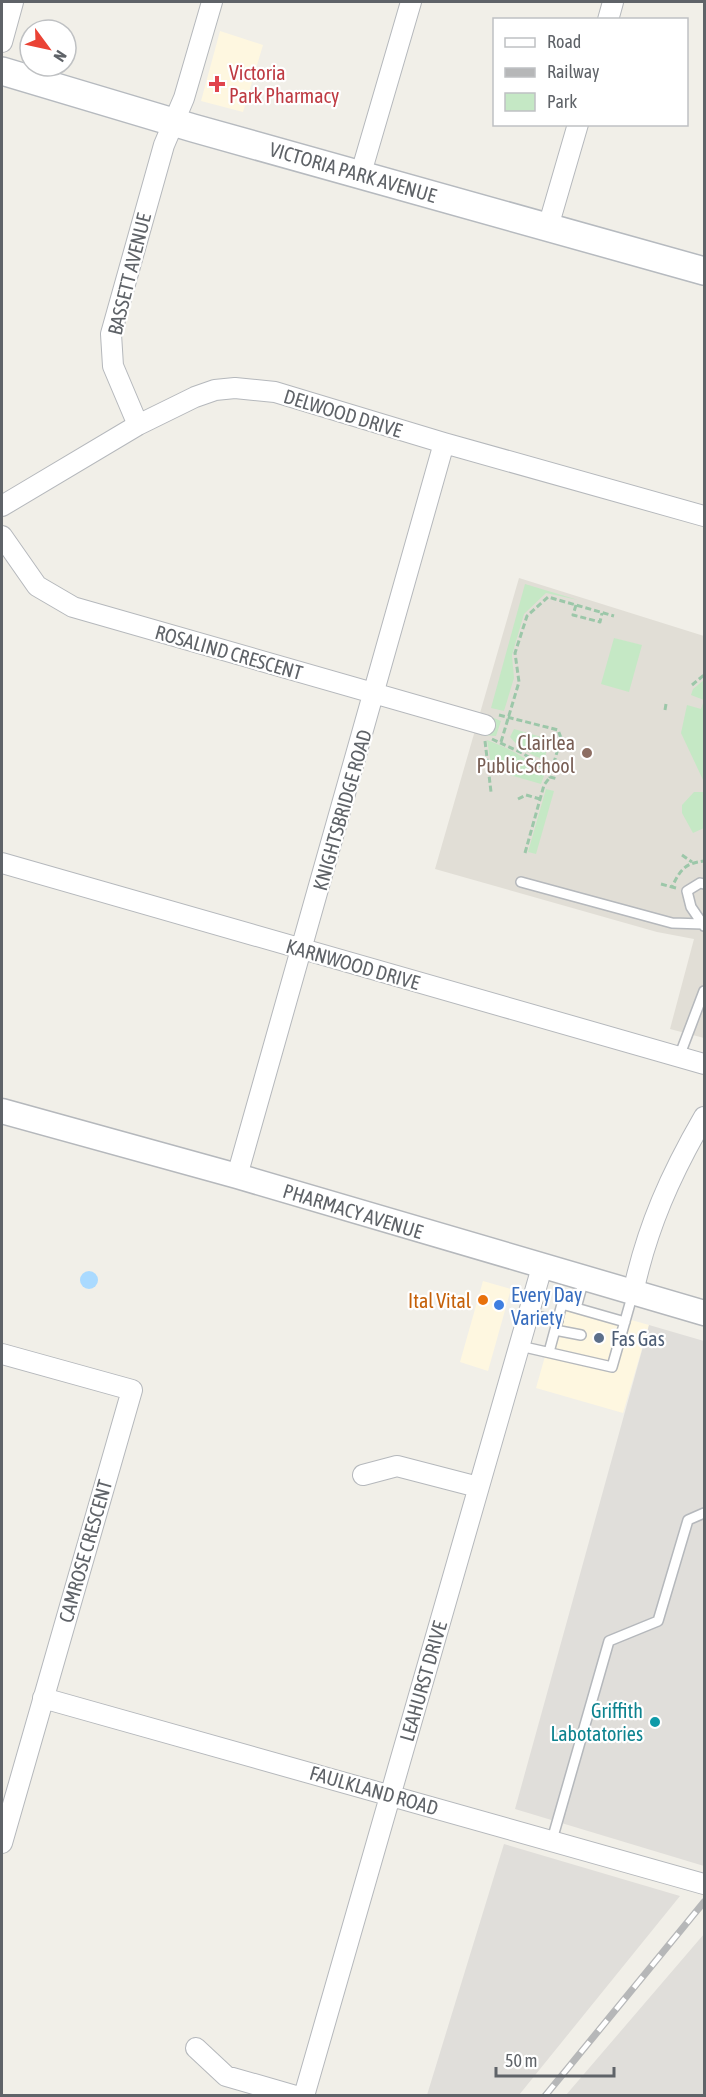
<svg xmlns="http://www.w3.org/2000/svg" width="706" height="2097" font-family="'Asap Condensed',sans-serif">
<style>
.commercial{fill:#fef7e0}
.industrial{fill:#e0deda}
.education{fill:#e1ded6}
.green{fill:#c5e8c5}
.water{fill:#aadaff}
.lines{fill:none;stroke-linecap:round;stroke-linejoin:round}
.service-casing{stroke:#b5b8bc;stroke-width:12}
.minor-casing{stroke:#b5b8bc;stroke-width:22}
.tertiary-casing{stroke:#b5b8bc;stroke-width:27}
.secondary-casing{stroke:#b6babf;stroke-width:30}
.path{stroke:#9cc7a9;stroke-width:3;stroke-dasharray:6 3;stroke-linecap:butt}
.service{stroke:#fff;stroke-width:9}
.minor{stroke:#fff;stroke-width:20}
.tertiary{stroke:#fff;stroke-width:24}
.secondary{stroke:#fff;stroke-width:27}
.rail-casing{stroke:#b6b7b8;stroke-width:7}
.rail{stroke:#fff;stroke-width:4.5;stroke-dasharray:14;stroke-linecap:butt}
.health-dot{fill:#e0444e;stroke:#fff;stroke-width:2}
.education-dot{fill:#8d6e63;stroke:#fff;stroke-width:2}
.food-dot{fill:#e8710a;stroke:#fff;stroke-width:2}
.shop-dot{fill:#3f7fe0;stroke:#fff;stroke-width:2}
.service-dot{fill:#5c6f8a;stroke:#fff;stroke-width:2}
.culture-dot{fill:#0f9aa8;stroke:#fff;stroke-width:2}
.labels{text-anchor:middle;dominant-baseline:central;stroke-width:4.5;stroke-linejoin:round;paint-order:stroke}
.health-label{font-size:20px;fill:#be3a42;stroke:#fff;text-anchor:start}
.street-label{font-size:20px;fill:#5f6368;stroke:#fff}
.education-label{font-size:20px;fill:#785e54;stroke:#fff;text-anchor:end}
.shop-label{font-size:20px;fill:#366cbe;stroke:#fff;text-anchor:start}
.food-label{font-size:20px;fill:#c56008;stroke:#fff;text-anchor:end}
.service-label{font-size:20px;fill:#4e5e75;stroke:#fff;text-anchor:start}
.culture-label{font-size:20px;fill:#0d838f;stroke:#fff;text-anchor:end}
</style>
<rect width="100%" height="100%" fill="#f1efe8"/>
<!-- commercial -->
<path class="commercial" d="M220 31 263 45 243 112 201 101Z
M483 1281 511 1289 488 1371 460 1362Z
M561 1300 649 1325 623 1413 536 1388Z"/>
<!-- industrial -->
<path class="industrial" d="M649 1325 704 1341V1866L515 1809Z
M504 1844 680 1896 519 2095H427Z
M704 1934V2095H566Z"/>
<!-- education -->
<path class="education" d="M519 578 704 636V1038L670 1029 694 939 657 932 435 869Z"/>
<!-- green -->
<path class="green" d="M525 584 578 600 546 593 524 614 512 655 514 678 504 711 491 708Z
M614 638 642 645 629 692 601 684Z
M704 680V782L681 733 687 705 701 709 704 700 691 695 693 689Z
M489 716 501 721 496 736 483 735Z
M514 729 548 739 545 759C532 757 518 747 510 737Z
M487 740C508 748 527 758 545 773L541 784 492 770Z
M546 789 554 791 536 854 528 852Z
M694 792H704V828L693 833 682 813V805Z"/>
<!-- water -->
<path class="water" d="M80 1280a9 9 0 1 1 18 0a9 9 0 1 1-18 0Z"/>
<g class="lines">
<!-- service casing -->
<g class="service-casing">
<path id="service" d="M521 882 672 923 703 924
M704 884 700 883 687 891 691 907 704 926
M679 1057 704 991
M576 1308 584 1279
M529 1314 558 1321
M555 1330 581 1335
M520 1346 612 1367 633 1293
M549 1352 562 1304 625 1322
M552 1840 609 1641 658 1621 688 1520 704 1513"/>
</g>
<!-- minor casing -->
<g class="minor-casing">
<path id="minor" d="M608 20 613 2
M2 42 13 2
M361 173 411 2
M548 227 578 124
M138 425 113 366 111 334 164 145 184 98 212 2
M2 506 138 425 195 397 215 390 235 388 275 392 444 443 704 516
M2 536 37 586 73 607 485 725
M2 863 704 1064
M237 1176 444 443
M633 1293C647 1227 671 1174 704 1117
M2 1354 132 1390 2 1843
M363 1475 397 1466 478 1487
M43 1698 704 1884
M196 2048 226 2076 296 2096
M304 2096 542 1267"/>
</g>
<!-- tertiary casing -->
<g class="tertiary-casing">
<path id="tertiary" d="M2 1111 237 1176 704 1313"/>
</g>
<!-- secondary casing -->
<g class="secondary-casing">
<path id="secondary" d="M2 71 193 128 704 271"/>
</g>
<!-- path -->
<path class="path" d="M576 605 573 615 600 622 602 613
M692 685 704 675
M665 710 666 704
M499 715 558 730 561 738 551 773
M492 739 524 754 551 773 550 777 558 779
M485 741 491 792
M501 742 519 682 515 653 527 616 548 597 614 616
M518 799 526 795 540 799
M525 853 544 785 550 777
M682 855 692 862
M661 884 672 887
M676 888 672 887C680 870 685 863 704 861"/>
<!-- service -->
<use href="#service" class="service"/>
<!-- minor -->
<use href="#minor" class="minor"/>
<!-- tertiary -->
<use href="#tertiary" class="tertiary"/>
<!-- secondary -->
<use href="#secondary" class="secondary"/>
<!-- rail casing -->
<g class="rail-casing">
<path id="rail" d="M545 2096 704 1902"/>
</g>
<!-- rail -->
<use href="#rail" class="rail"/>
</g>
<!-- markers -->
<path class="health-dot" d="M214 75h6v6h6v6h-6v6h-6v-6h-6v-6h6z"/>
<circle class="education-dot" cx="587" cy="753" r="6"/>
<circle class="food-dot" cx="483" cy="1300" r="6"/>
<circle class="shop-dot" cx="499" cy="1305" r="6"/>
<circle class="service-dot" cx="599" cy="1338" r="6"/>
<circle class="culture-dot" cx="655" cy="1722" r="6"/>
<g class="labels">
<!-- health labels -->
<g class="health-label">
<text x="229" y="72">Victoria<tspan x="229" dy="23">Park Pharmacy</tspan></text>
</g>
<!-- street labels -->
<g class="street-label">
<text transform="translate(353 172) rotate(16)">VICTORIA PARK AVENUE</text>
<text transform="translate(129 274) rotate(-76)">BASSETT AVENUE</text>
<text transform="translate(343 413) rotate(17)">DELWOOD DRIVE</text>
<text transform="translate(229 652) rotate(16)">ROSALIND CRESCENT</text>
<text transform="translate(342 810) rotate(-74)">KNIGHTSBRIDGE ROAD</text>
<text transform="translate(353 964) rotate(16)">KARNWOOD DRIVE</text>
<text transform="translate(353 1211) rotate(17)">PHARMACY AVENUE</text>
<text transform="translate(85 1551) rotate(-74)">CAMROSE CRESCENT</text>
<text transform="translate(423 1681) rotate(-74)">LEAHURST DRIVE</text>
<text transform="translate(374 1790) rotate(16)">FAULKLAND ROAD</text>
</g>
<!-- education labels -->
<g class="education-label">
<text x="575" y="742">Clairlea<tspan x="575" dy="23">Public School</tspan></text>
</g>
<!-- shop labels -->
<g class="shop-label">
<text x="511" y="1294">Every Day<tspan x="511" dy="23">Variety</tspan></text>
</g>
<!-- food labels -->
<g class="food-label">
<text x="471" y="1300">Ital Vital</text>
</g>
<!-- service labels -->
<g class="service-label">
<text x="611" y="1338">Fas Gas</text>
</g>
<!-- culture labels -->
<g class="culture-label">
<text x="643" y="1710">Griffith<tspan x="643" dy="23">Labotatories</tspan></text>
</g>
</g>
<!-- border -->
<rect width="706" height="2097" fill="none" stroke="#5f6368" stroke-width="6"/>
<!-- legend -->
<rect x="493" y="18" width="195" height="108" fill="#ffffff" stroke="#bfc1c3" stroke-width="1.5"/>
<rect x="505" y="38" width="30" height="9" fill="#ffffff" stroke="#bfc1c3" stroke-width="1.5"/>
<text x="547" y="48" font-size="18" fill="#5f6368">Road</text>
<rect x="505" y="68" width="30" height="9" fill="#b6b7b8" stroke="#bfc1c3" stroke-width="1.5"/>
<text x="547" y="78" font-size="18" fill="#5f6368">Railway</text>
<rect x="505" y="93" width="30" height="18" fill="#c5e8c5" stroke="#bfc1c3" stroke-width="1.5"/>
<text x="547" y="108" font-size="18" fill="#5f6368">Park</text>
<!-- north arrow -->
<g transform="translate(48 48) rotate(123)"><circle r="28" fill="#ffffff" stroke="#bfc1c3" stroke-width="1.5"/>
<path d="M0-4.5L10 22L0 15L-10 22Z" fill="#ea4335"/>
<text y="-9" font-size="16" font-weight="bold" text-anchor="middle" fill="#5f6368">N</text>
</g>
<!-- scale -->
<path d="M496 2067v9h118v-9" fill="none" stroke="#5f6368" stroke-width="3"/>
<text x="505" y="2067" font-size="18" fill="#5f6368" stroke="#ffffff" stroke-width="4.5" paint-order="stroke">50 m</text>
</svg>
